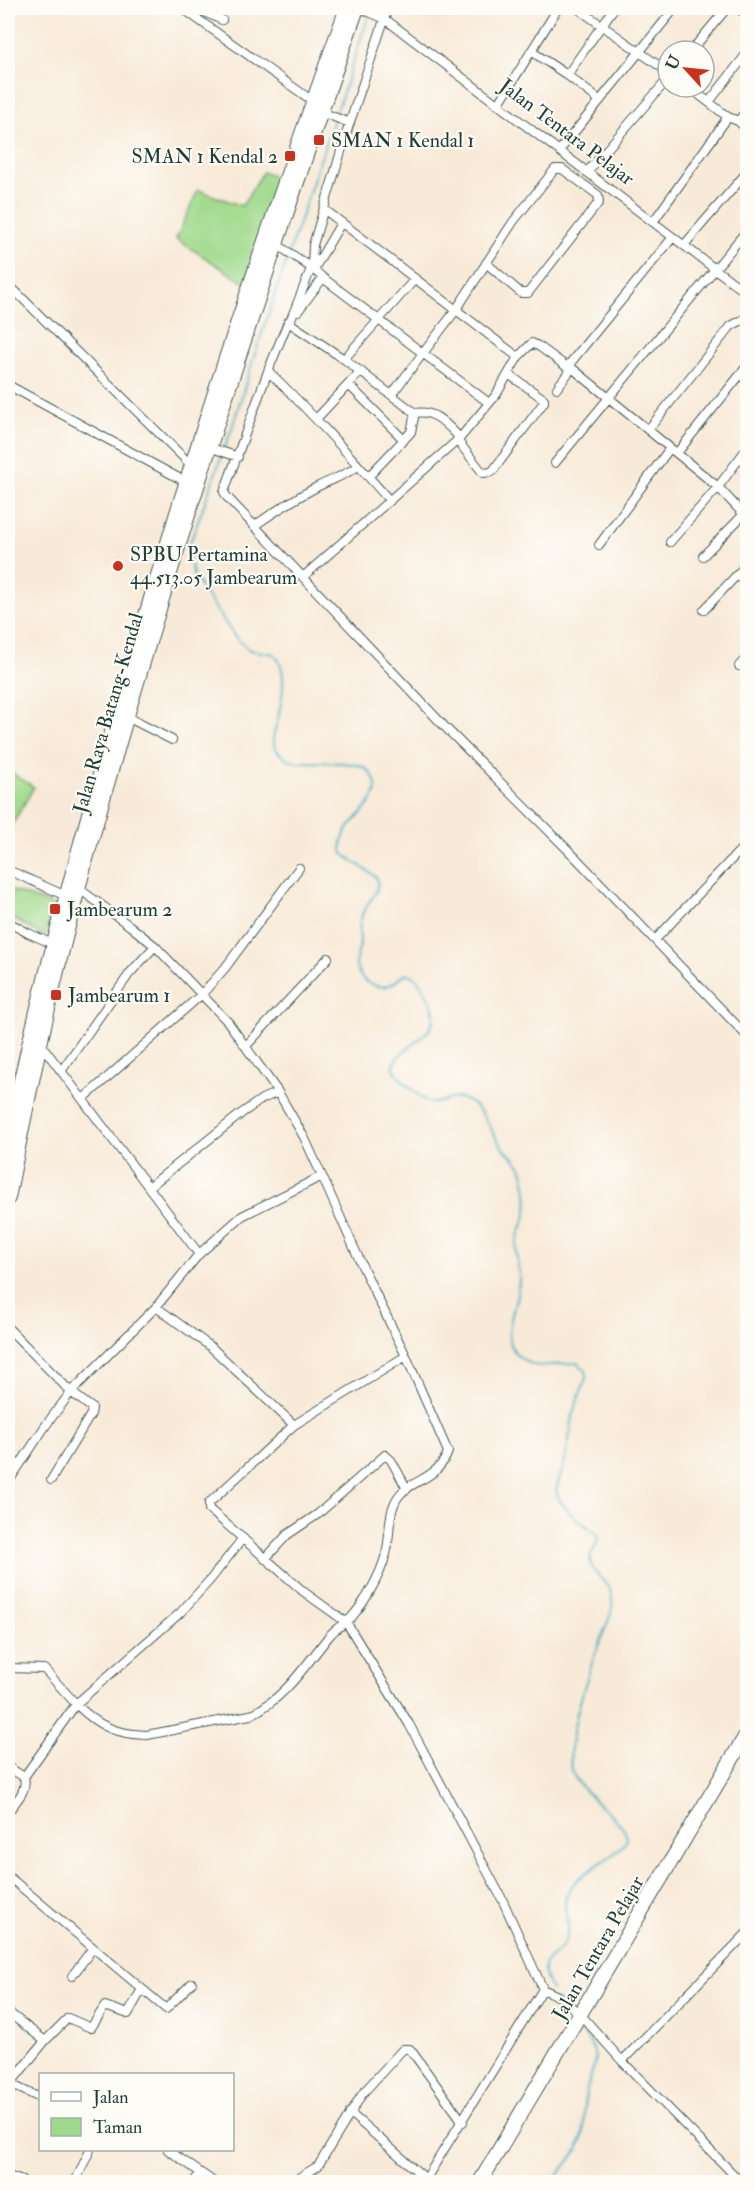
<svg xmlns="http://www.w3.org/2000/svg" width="755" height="2190" font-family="'IM FELL Double Pica',serif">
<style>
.green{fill:#9fd98b;stroke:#5f8b60;stroke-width:1.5}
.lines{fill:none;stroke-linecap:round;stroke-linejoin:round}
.stream{stroke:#44b1c0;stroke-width:2}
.street-casing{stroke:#40574d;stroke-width:10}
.highway-casing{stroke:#40574d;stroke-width:16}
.street{stroke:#fff;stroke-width:8}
.highway{stroke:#fff;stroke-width:14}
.poi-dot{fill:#c8321e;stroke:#fdfcf7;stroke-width:2}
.labels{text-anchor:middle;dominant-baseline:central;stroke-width:4.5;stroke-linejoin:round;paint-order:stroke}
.street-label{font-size:20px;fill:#1f3d34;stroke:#fdfcf7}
.poi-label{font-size:20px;fill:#1f3d34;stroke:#fdfcf7;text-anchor:start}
</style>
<rect width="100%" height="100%" fill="#fdfcf7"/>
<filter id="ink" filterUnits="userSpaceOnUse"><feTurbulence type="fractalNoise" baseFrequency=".0167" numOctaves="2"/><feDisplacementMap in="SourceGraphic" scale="12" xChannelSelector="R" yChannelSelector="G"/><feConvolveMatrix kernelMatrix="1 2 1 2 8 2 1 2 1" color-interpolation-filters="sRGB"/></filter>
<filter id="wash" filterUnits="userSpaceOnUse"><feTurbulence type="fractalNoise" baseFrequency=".008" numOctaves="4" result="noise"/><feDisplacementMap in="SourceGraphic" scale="24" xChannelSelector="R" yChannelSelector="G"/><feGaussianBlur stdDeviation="1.35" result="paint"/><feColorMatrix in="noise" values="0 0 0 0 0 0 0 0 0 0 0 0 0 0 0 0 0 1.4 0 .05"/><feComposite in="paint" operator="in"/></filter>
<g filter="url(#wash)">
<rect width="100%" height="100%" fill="#f8ead8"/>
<!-- green -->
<path class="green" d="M263 172 283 179 246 284 176 239 198 190 242 206Z
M8 771 34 787 8 832Z
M8 889 53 905 45 937 8 916Z"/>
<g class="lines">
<!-- stream -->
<path class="stream" d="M369 15 253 360 232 428 189 546V559L194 577 235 637 249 650 274 654C290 669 281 704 277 723 276 729 272 736 273 741 275 753 286 760 297 762 317 763 338 761 357 765 363 766 369 770 372 775 392 805 332 822 343 854L376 877C382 893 368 899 363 913 358 923 360 933 360 944 359 950 356 956 356 962 355 966 358 971 360 975 366 985 381 990 392 984 397 982 400 975 407 974 418 973 435 1007 434 1017 432 1042 385 1053 395 1071 398 1078 424 1102 432 1103 443 1104 451 1095 463 1099 482 1105 490 1129 500 1144 506 1152 515 1158 521 1167 525 1176 526 1184 527 1194 530 1217 521 1222 517 1242 514 1256 520 1268 519 1282 516 1315 490 1352 538 1366L577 1363 586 1370V1378L574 1410 566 1457 556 1490 559 1500 571 1514 598 1535C600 1546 587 1552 591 1564 596 1581 615 1581 612 1607 611 1619 604 1630 600 1641 589 1670 567 1735 571 1765 575 1796 626 1817 627 1839 622 1854 583 1870 571 1887 557 1905 574 1923 565 1941 553 1966 532 1953 552 1991
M557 1999 571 2018
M553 2182C563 2168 579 2153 583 2136 585 2124 583 2111 585 2099 591 2063 607 2060 578 2027"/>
</g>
</g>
<g filter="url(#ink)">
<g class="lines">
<!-- street casing -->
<g class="street-casing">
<path id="street" d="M182 8 307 97 314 100
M196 8 222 20
M360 8 385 19 748 294
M388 8 348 128 313 245 312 266 291 319 288 322 268 371 224 492 227 497 445 727 575 857 748 1037
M577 8 668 72
M737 8 748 15
M531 51 567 75 614 8
M691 51 727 8
M567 75 599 100
M689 87 728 117
M709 102 748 52
M498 105 558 8
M321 112 350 123
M738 121 748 130
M559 151 675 8
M587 172 668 79
M325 210 518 357
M653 222 728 117 738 121 748 109
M275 243C291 255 309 264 323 278L489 403
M684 245 748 171
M314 269 341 223
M8 284 191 465
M298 311 323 278
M288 322 344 359 415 413 411 432 369 476
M344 359 415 279
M567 367 673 237
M268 371C311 412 350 456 390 501
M8 385 186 482
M349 385 404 440
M557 388 572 368
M392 394 456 310 513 222 555 169H562L598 195 599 202 528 293H521L486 263
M411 410 415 413C435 409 447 425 460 438
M317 418 361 371
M648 430 731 326 748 317
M457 440 483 473 492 472 544 402V399L508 374
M209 447 238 457
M677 453 748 365
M555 463 748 229
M254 526C274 512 294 499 315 488 330 480 344 476 358 466
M670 542 718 487 748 447
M599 545 670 448
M703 556 743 515
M303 577 460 438 496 395 518 357 532 343 540 347 567 367 572 368 718 487 748 519
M704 610 748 563
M739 666 748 656
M127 717 172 740
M8 870 66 896
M8 922 28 933 53 944
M655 940 748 842
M40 1043 199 1254
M246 1046 328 958
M62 1070 130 973 155 946
M83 1099 202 994 225 968 299 868
M149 1187 242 1113 262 1099 278 1092
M156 1307 211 1347 294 1425
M8 1328 71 1392 92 1408 91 1414 51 1480
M406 1356 294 1425 209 1503V1509L304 1592 346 1622 409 1724 502 1899 543 1989 560 1997 581 2015 622 2061 741 2182
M8 1478H11L46 1425 71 1392 156 1307 199 1254 242 1216 322 1176
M265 1559 287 1535 318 1514 385 1455 391 1460 407 1489
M8 1668 44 1669 76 1704 180 1613 210 1580 243 1538
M8 1767 24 1777C28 1791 15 1802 8 1812
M24 1777 76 1704C98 1726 115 1734 147 1735L250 1715C285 1699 306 1664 330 1635 336 1628 344 1624 351 1618 366 1601 380 1576 386 1554 391 1536 387 1513 398 1497 409 1480 438 1480 448 1452L406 1356 364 1270 322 1176 304 1137 278 1092 228 1022 155 946 130 926 78 888
M8 1876 166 2009 192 1983
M72 1976 93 1948
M8 2012 45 2041
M622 2061 748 1932
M8 2083 40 2098
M10 2084 45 2041 68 2018 91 2028 105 2006 128 2014 142 1989
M350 2113 426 2179
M168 2150 214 2182
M8 2176 25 2182
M75 2182 90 2150
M194 2182 200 2173
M292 2182 318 2166 363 2093 403 2049H410L463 2122
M424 2182 543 1989"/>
</g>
<!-- highway casing -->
<g class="highway-casing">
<path id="highway" d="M8 1140C39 990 80 844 122 697 189 465 264 235 347 8
M8 1198C24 1116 41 1035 61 954 93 827 131 701 169 576 228 385 291 196 357 8
M480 2182 748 1732"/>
</g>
<!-- street -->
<use href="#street" class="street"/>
<!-- highway -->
<use href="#highway" class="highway"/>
</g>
</g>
<!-- markers -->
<g class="poi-dot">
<rect x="313" y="134" width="12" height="12" rx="3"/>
<rect x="284" y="150" width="12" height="12" rx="3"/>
<circle cx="118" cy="566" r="6"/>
<rect x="49" y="903" width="12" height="12" rx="3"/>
<rect x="50" y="989" width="12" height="12" rx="3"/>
</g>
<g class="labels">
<!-- street labels -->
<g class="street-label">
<text transform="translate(567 132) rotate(37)">Jalan Tentara Pelajar</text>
<text transform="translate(108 713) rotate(-74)">Jalan Raya Batang-Kendal</text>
<text transform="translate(598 1948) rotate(-60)">Jalan Tentara Pelajar</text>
</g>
<!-- poi labels -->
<g class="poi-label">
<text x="331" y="140">SMAN 1 Kendal 1</text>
<text x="278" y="156" text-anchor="end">SMAN 1 Kendal 2</text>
<text x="130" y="554">SPBU Pertamina<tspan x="130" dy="23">44.513.05 Jambearum</tspan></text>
<text x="67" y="909">Jambearum 2</text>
<text x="68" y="995">Jambearum 1</text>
</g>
</g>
<!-- margin -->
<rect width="755" height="2190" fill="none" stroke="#fdfcf7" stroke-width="30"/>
<!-- legend -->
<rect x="39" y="2073" width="195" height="78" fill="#fdfcf7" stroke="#a4b0a9" stroke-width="1.5"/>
<rect x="51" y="2092" width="30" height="9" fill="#ffffff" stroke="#a4b0a9" stroke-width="1.5"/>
<text x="93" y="2103" font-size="18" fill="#1f3d34">Jalan</text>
<rect x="51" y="2118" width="30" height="18" fill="#9fd98b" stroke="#a4b0a9" stroke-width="1.5"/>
<text x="93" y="2133" font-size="18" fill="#1f3d34">Taman</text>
<!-- north arrow -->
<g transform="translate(686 69) rotate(297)"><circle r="28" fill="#fdfcf7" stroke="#a4b0a9" stroke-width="1.5"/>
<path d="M0-4.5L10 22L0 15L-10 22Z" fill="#c8321e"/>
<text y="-9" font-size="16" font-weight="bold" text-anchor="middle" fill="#1f3d34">U</text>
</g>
</svg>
